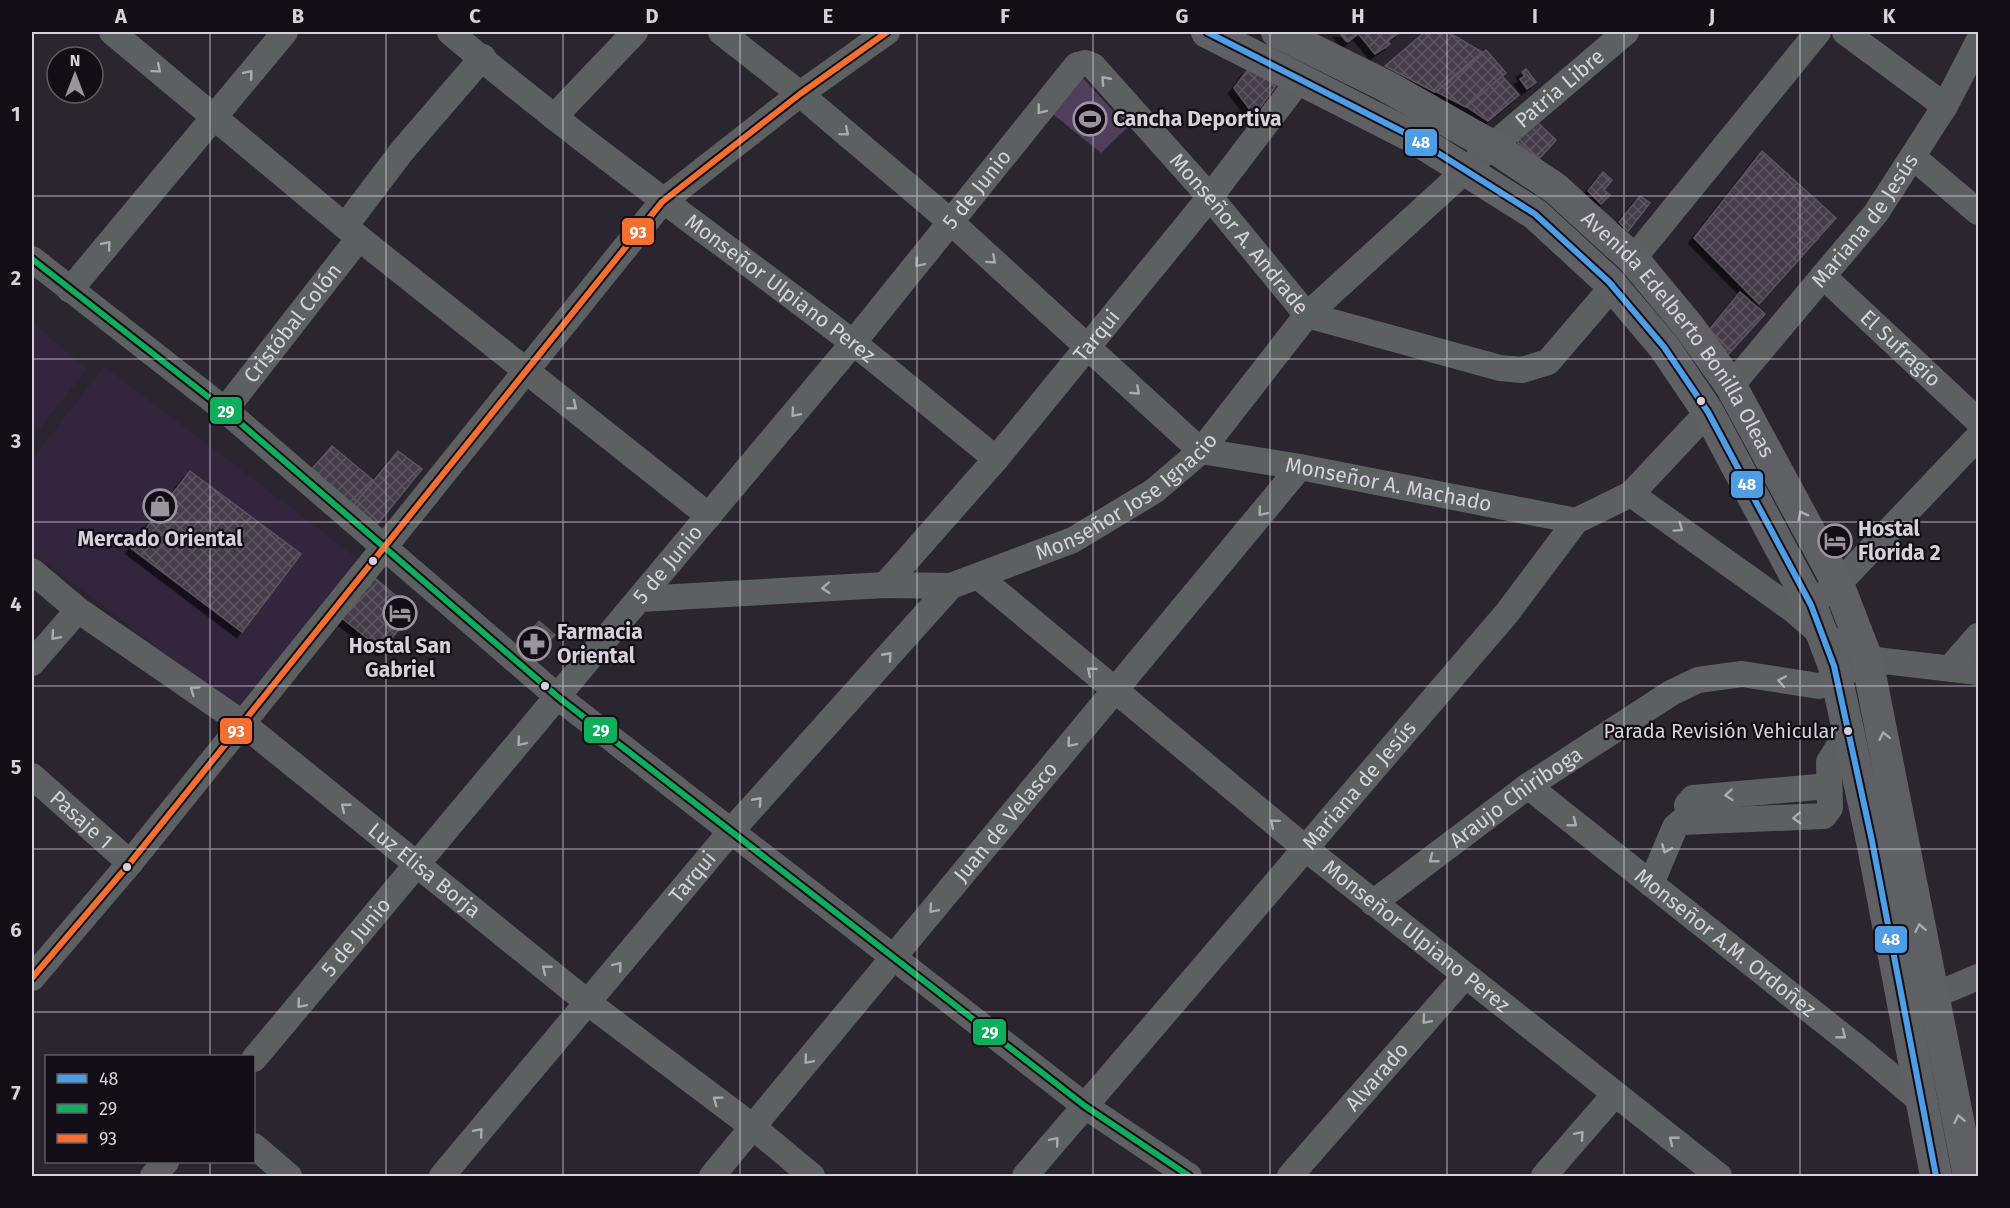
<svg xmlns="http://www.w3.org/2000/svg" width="2010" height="1208" font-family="'Fira Sans',sans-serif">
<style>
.built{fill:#33253e}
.pitch{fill:#4f3e5c}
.building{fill:url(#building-cross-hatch);stroke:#5a555f;stroke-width:1.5;filter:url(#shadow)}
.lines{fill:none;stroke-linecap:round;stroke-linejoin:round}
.minor{stroke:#5c6060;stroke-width:26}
.major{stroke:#5e6063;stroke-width:32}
.bus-1-casing{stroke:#120d16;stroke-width:10}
.bus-2-casing{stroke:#120d16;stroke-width:10}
.bus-3-casing{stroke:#120d16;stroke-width:10}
.bus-1{stroke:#4d9ee5;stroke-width:6}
.bus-2{stroke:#0daf5c;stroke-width:6}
.bus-3{stroke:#f46f30;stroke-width:6}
.oneway{stroke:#aca9b1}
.oneway2{stroke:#ada9b2}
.grid{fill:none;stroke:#d7d0dd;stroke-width:1.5;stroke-opacity:0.55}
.bus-dot{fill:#d7d0dd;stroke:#120d16;stroke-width:2}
.labels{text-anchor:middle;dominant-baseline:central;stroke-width:4.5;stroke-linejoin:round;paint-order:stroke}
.bus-label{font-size:20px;fill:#d7d0dd;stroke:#120d16;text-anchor:end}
.street-label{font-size:21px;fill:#d7d0dd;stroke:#120d16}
.poi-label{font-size:21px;font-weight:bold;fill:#d7d0dd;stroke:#120d16;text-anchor:start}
.line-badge{stroke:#120d16;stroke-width:2}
.badge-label{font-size:16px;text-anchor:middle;font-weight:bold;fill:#fff}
.neatline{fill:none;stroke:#d7d0dd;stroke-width:2}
.grid-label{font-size:20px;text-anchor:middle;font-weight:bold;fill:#d7d0dd}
</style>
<defs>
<pattern id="building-cross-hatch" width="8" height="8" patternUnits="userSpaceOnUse" patternTransform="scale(1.5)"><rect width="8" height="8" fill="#443c4a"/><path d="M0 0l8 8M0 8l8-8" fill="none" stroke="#5e5764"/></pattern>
<filter id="shadow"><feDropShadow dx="-5.5" dy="5.5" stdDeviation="0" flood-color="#0009"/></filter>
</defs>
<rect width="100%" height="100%" fill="#2b2530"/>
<!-- built -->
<path class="built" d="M32 322 87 369 32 438Z
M104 366 357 558 240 710 32 552V460Z"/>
<!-- pitch -->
<path class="pitch" d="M1080 75 1128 127 1101 153 1049 111Z"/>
<!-- building -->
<path class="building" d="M1339 32H1358L1346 41Z
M1339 32H1360L1348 42Z
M1357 32H1400L1388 41 1390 44 1375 54Z
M1425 32H1448L1482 52 1435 92 1385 66Z
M1486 50 1506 73 1466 107 1437 92Z
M1249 68 1278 83 1254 115 1234 88Z
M1526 69 1536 82 1527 89 1520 79 1525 76 1522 72Z
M1502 76 1519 95 1488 121 1467 107Z
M1535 120 1556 140 1540 158 1518 143 1516 130Z
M1762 151 1836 218 1759 304 1694 238Z
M1603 172 1612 180 1604 190 1610 195 1601 204 1588 191Z
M1640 196 1650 203 1628 231 1619 222Z
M1740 292 1765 314 1724 359 1708 331Z
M332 446 374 481 352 507 310 471Z
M398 451 422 469 376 526 352 507Z
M190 471 301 554 242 632 131 548Z
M369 573 414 611 382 650 337 614Z
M539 621 555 635 537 655 522 641Z"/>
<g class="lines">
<!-- minor -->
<g class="minor">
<path d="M112 32 359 238 709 516"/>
<path id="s1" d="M450 32C579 142 718 239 852 342 901 380 948 420 996 459"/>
<path id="s2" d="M721 32 800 94 952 223 1201 451 1300 467 1576 521"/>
<path d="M1845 32 1945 106"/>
<path d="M554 117 635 32"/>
<path d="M1913 157 1978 212"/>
<path d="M346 225 402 151 483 57"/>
<path d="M32 259 225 410 558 697 1085 1106 1189 1176"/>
<path d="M1633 259 1818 32"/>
<path id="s3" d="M1823 276 1978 421"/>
<path d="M70 290 285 32"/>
<path id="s4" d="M1731 386 1876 213 1945 106 1978 42"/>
<path id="s5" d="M225 410 359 238"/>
<path d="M1631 494 1792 609 1821 634 1867 659 1978 672"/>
<path id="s6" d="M32 571 78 610 242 723 587 1002 753 1127 812 1176"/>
<path id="s7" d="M979 577 1305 848 1719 1176"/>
<path id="s8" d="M885 585 996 459 1210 197 1300 79"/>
<path d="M1823 595 1843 579 1978 437"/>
<path id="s9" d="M640 599 885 585 951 586 1073 540 1154 491 1201 451 1307 315 1492 146 1626 32"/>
<path d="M32 663 78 610"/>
<path d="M1950 668 1978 636"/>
<path id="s10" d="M32 776 130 863"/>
<path id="s11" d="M1528 786 1864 1053 1922 1102"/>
<path d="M1689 821 1687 805 1693 798 1829 786"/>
<path d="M1651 884 1675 827 1681 822 1824 816 1830 808 1829 762 1849 730"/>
<path id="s12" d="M1373 903 1528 786 1671 693 1698 680 1742 674 1819 686 1830 683 1867 659"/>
<path d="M32 978 130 863 662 202 800 94 887 32"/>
<path d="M1933 996 1978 977"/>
<path id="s13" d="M254 1059 853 343 1077 65 1085 63 1093 66 1210 197 1307 315 1500 368 1522 370 1548 362 1613 286"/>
<path d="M254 1146 289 1176"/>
<path d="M153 1176 166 1162"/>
<path id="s14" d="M442 1176 732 830 951 586"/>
<path id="s15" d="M712 1176 1300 467"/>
<path id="s16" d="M1025 1176 1507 613 1576 521 1631 494 1708 412"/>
<path id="s17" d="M1290 1176 1465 976"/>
<path d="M1544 1176 1615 1094"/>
</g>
<!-- major -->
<g class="major">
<path d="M1207 32 1411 136 1535 214 1609 282 1664 347 1708 412 1811 605 1834 666 1872 841 1936 1176"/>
<path id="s18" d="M1277 32 1386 86 1492 146 1555 188 1633 259 1690 328 1731 386 1838 584 1867 659 1969 1176"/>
</g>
<!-- bus-1 casing -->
<g class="bus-1-casing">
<path id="bus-1" d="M1207 32 1411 136 1535 214 1609 282 1664 347 1708 412 1811 605 1834 666 1872 841 1936 1176"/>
</g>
<!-- bus-2 casing -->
<g class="bus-2-casing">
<path id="bus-2" d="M32 259 225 410 558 697 1085 1106 1189 1176"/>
</g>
<!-- bus-3 casing -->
<g class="bus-3-casing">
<path id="bus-3" d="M32 978 130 863 662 202 800 94 887 32"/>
</g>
<!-- bus-1 -->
<use href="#bus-1" class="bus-1"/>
<!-- bus-2 -->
<use href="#bus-2" class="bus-2"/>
<!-- bus-3 -->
<use href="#bus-3" class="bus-3"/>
</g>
<!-- one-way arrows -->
<defs><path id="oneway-chevron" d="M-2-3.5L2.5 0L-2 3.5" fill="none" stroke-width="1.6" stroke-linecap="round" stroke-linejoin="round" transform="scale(1.5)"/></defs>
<g class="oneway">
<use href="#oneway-chevron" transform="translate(157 69) rotate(40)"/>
<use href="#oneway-chevron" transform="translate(249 74) rotate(-50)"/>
<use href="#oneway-chevron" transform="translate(1105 80) rotate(-132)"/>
<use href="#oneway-chevron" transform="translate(1041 110) rotate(128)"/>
<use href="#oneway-chevron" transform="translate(845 132) rotate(40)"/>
<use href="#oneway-chevron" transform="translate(107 245) rotate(-50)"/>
<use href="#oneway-chevron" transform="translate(992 260) rotate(42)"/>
<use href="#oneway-chevron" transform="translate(919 263) rotate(130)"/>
<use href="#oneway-chevron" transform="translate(1136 391) rotate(42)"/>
<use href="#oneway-chevron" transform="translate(573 406) rotate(39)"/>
<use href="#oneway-chevron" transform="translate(795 413) rotate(130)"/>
<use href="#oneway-chevron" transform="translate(1262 512) rotate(130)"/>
<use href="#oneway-chevron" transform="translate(1679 528) rotate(35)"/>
<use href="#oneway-chevron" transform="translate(826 588) rotate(177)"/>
<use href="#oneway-chevron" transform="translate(55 636) rotate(131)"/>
<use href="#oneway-chevron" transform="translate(888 656) rotate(-48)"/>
<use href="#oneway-chevron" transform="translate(1091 671) rotate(-140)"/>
<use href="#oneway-chevron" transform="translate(1782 681) rotate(-169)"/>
<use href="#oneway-chevron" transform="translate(194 690) rotate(-145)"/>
<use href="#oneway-chevron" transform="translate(521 742) rotate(130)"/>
<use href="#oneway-chevron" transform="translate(1071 743) rotate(130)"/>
<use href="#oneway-chevron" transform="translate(1729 795) rotate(175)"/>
<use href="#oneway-chevron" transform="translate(758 801) rotate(-48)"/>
<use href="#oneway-chevron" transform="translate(345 807) rotate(-141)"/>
<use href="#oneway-chevron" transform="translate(1797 818) rotate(177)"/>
<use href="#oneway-chevron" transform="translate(1274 823) rotate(-140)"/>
<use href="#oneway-chevron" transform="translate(1573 823) rotate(38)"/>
<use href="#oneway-chevron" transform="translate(1666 849) rotate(113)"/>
<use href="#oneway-chevron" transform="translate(1433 859) rotate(142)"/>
<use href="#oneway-chevron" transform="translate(933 909) rotate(130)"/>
<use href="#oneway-chevron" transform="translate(618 966) rotate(-50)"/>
<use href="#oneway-chevron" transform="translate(546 969) rotate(-141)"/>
<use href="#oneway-chevron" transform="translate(301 1004) rotate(130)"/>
<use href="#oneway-chevron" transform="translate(1426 1020) rotate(131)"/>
<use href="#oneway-chevron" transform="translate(1842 1035) rotate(38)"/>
<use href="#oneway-chevron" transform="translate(808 1060) rotate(130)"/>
<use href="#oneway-chevron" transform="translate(717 1100) rotate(-143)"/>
<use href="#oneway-chevron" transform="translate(479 1132) rotate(-50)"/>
<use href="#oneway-chevron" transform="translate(1580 1135) rotate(-49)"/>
<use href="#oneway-chevron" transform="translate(1673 1140) rotate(-141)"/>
<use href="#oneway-chevron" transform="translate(1055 1141) rotate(-50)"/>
</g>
<g class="oneway2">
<use href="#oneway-chevron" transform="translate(1802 515) rotate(-117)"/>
<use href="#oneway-chevron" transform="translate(1884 736) rotate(-101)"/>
<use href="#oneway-chevron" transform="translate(1920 928) rotate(-101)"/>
<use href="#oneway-chevron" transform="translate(1959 1119) rotate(-101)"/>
</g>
<!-- grid -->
<path class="grid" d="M210 32V1056M386 32V1176M563 32V1176M740 32V1176M917 32V1176M1093 32V1176M1270 32V1176M1447 32V1176M1624 32V1176M1800 32V1176M32 196H1978M32 359H1978M32 522H1978M32 686H1978M32 849H1978M32 1012H1978M210 1162V1176"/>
<!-- icons -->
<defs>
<g id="stadium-ring" transform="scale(1.725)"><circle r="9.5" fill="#120d16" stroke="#9b94a0" stroke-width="1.5"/><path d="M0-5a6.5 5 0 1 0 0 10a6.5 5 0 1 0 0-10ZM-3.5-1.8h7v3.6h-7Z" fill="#9b94a0"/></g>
<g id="shop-ring" transform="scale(1.725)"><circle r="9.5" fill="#120d16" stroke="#9b94a0" stroke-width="1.5"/><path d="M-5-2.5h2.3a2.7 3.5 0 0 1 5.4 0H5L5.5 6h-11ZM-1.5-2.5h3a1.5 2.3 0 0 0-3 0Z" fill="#9b94a0"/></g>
<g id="hotel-ring" transform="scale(1.725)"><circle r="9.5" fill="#120d16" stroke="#9b94a0" stroke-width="1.5"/><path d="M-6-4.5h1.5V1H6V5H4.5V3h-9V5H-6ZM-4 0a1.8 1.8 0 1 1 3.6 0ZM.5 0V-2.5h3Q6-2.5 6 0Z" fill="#9b94a0"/></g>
<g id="pharmacy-ring" transform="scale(1.725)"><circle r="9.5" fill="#120d16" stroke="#9b94a0" stroke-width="1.5"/><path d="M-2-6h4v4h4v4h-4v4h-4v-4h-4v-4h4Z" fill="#9b94a0"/></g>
</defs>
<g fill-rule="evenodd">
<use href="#stadium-ring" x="1090" y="119"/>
<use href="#shop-ring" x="160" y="506"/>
<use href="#hotel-ring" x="1835" y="541"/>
<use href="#hotel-ring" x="400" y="613"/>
<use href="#pharmacy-ring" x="534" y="644"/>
</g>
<!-- markers -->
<g class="bus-dot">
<circle cx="1701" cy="401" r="5"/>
<circle cx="373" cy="561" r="5"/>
<circle cx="545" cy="686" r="5"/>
<circle cx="1848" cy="731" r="5"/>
<circle cx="127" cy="867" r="5"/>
</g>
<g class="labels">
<!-- bus labels -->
<g class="bus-label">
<text x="1837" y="731">Parada Revisión Vehicular</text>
</g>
<!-- street labels -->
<g class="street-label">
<text stroke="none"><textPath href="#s9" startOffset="1110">Patria Libre</textPath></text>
<text stroke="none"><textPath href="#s13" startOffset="1131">5 de Junio</textPath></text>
<text stroke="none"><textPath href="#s4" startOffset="213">Mariana de Jesús</textPath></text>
<text stroke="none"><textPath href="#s13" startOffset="1530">Monseñor A. Andrade</textPath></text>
<text stroke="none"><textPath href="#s1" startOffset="418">Monseñor Ulpiano Perez</textPath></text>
<text stroke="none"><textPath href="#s5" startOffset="110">Cristóbal Colón</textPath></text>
<text stroke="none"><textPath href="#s8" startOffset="327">Tarqui</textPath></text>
<text stroke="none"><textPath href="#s18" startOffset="512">Avenida Edelberto Bonilla Oleas</textPath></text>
<text stroke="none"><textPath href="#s3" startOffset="106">El Sufragio</textPath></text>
<text stroke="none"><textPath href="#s2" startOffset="828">Monseñor A. Machado</textPath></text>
<text stroke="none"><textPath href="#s9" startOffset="510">Monseñor Jose Ignacio</textPath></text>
<text stroke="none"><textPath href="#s13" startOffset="645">5 de Junio</textPath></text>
<text stroke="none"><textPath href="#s16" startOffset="514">Mariana de Jesús</textPath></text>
<text stroke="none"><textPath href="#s12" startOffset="178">Araujo Chiriboga</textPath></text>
<text stroke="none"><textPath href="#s10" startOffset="66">Pasaje 1</textPath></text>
<text stroke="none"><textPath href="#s15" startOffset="460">Juan de Velasco</textPath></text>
<text stroke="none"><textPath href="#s6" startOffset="494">Luz Elisa Borja</textPath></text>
<text stroke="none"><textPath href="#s14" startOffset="390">Tarqui</textPath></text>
<text stroke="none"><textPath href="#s13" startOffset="159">5 de Junio</textPath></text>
<text stroke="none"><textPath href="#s7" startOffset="566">Monseñor Ulpiano Perez</textPath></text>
<text stroke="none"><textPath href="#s11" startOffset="252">Monseñor A.M. Ordoñez</textPath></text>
<text stroke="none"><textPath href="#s17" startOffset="132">Alvarado</textPath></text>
</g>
<!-- poi labels -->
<g class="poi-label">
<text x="1113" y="119">Cancha Deportiva</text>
<text x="1858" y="529">Hostal<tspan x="1858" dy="24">Florida 2</tspan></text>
<text x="160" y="539" text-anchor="middle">Mercado Oriental</text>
<text x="557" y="632">Farmacia<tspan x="557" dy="24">Oriental</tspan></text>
<text x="400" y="646" text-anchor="middle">Hostal San<tspan x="400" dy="24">Gabriel</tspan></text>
</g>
</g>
<g class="line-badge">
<rect x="1404" y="128" width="34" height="29" rx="6" fill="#4d9ee5"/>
<rect x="621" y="217" width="34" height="29" rx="6" fill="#f46f30"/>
<rect x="209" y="396" width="34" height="29" rx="6" fill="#0daf5c"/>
<rect x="1730" y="470" width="34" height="29" rx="6" fill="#4d9ee5"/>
<rect x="583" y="716" width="35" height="28" rx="6" fill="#0daf5c"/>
<rect x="219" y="717" width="34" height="28" rx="6" fill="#f46f30"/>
<rect x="1874" y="925" width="34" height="29" rx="6" fill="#4d9ee5"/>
<rect x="972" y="1018" width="35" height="28" rx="6" fill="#0daf5c"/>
</g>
<g class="badge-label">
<text x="1421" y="148">48</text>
<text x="638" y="238">93</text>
<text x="226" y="417">29</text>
<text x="1747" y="490">48</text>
<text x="601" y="736">29</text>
<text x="236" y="737">93</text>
<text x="1891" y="945">48</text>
<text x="990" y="1038">29</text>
</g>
<!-- border -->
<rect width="2010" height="1208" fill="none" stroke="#120d16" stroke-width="66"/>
<!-- legend -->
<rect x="45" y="1055" width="210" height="108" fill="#120d16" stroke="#615b66" stroke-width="1.5"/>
<rect x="57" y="1074" width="30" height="9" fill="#4d9ee5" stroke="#615b66" stroke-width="1.5"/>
<text x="99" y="1085" font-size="18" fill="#d7d0dd">48</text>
<rect x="57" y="1104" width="30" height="9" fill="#0daf5c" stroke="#615b66" stroke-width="1.5"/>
<text x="99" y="1115" font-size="18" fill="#d7d0dd">29</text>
<rect x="57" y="1134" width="30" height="9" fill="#f46f30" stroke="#615b66" stroke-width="1.5"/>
<text x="99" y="1145" font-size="18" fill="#d7d0dd">93</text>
<!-- north arrow -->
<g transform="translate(75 75)"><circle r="28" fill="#120d16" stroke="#615b66" stroke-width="1.5"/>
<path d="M0-4.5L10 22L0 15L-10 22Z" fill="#9b94a0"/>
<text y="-9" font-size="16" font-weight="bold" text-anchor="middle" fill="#d7d0dd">N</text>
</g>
<rect x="33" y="33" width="1944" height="1142" class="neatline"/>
<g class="grid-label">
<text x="121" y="23">A</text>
<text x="298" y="23">B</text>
<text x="475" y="23">C</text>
<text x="652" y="23">D</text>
<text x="828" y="23">E</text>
<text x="1005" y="23">F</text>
<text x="1182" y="23">G</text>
<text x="1358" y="23">H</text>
<text x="1535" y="23">I</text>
<text x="1712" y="23">J</text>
<text x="1889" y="23">K</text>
<text x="16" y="121">1</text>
<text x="16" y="285">2</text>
<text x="16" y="448">3</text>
<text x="16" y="611">4</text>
<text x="16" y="774">5</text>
<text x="16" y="937">6</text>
<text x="16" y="1100">7</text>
</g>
</svg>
